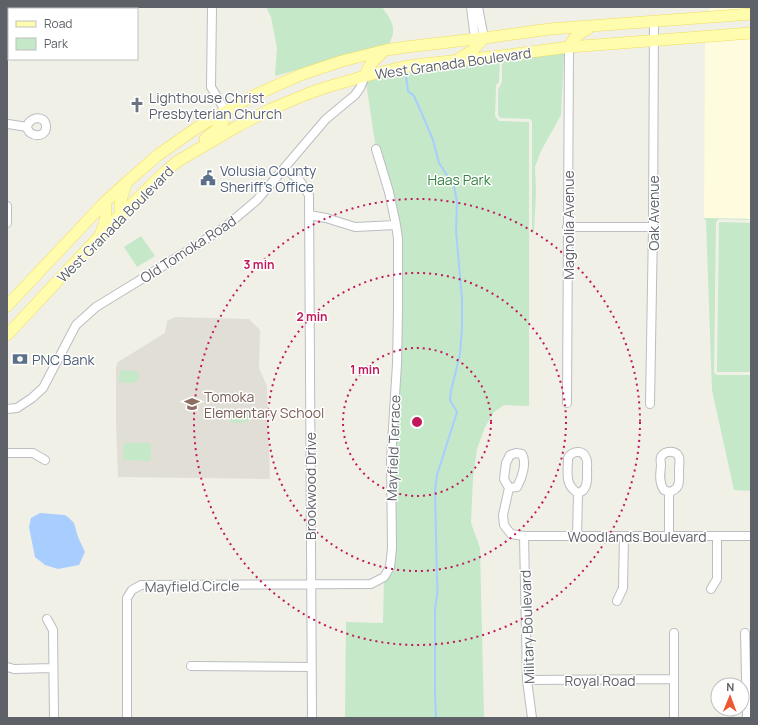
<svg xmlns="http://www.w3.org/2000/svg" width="758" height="725" font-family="Manrope,sans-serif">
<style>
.commercial{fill:#fefbde}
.education{fill:#e1dfd5}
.green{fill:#c4e8c8}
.water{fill:#a8ceff}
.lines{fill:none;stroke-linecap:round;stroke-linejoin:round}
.stream{stroke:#a8ceff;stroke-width:2}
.minor-casing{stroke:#bbbdc2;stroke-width:10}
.major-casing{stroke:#f3dd5d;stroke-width:12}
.minor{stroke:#fff;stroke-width:8}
.major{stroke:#fffdad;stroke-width:11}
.ring{fill:none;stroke:#c2185b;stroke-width:2;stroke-dasharray:2 4}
.labels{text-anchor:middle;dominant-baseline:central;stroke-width:3;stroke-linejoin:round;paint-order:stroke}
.street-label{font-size:14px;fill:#5e6167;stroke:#fff}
.worship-label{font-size:14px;fill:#5b616d;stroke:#fff;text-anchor:start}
.service-label{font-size:14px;fill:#4e5e75;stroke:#fff;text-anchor:start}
.park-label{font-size:14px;fill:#338241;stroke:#fff}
.education-label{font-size:14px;fill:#785e54;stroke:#fff;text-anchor:start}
.centre{fill:#c2185b;stroke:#fff;stroke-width:2}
.ring-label{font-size:12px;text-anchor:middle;font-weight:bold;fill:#c2185b;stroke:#fff;stroke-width:3;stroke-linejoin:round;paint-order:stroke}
</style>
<rect width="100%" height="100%" fill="#f0f0e7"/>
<!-- commercial -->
<path class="commercial" d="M710 7H751V11L710 13Z
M751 38V219L704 218 705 41Z"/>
<!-- education -->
<path class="education" d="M175 317 249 319 260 330 259 368 267 386 270 479 118 477 116 423V367L118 362 165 333 167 321Z"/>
<!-- green -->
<path class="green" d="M266 7H382C391 20 398 28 389 44L275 76 277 48 271 17Z
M564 53 561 115 541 151 535 167 536 192 534 231 532 233V121L530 119 500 118 498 115V90L502 82V61L545 54Z
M500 56 499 82 496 85V89L495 116 499 121 529 122V406L504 405 494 412 485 427 477 449 473 478 471 523 480 548 484 718H345L346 622 383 623 384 577 390 567 398 239 376 149 365 76Z
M704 218 748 219 749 220 719 219 716 222 714 372 715 374 717 375H751V491L734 490 712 390 706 220 704 219Z
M719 222 751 223V372H717Z
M141 236 155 256 137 267 124 247Z
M121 370 137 371 138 373V380C133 385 126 382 120 382L118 380Z
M233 409 248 411C249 415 250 418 247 422L236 423 230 422 229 413 230 410Z
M124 443H151V461L123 460Z"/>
<!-- water -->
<path class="water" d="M40 513 65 515 69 518 74 523 78 537 85 552 79 565 58 569 45 565 35 557 29 527 31 518Z"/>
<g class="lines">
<!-- stream -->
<path class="stream" d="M406 76 408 91 414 96 422 114 433 140 439 163 454 186 457 202 456 231 462 299V329L460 354 451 391 450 400 457 412 437 475 435 490 437 581C439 590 436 600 435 609V694L436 718"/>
<!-- minor casing -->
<g class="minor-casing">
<path id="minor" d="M212 7 211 87 226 112
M471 7 475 39
M478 7 484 38
M7 41H9
M8 124 27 127C29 117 45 114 46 126 47 138 29 138 27 127
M285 168 300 181 309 195 312 718
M7 206V223
M309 215 326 218 355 227 396 225
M567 227H653
M567 403 569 47
M650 404 653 227 654 21
M7 409 17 408 32 398 43 388 76 325 96 307 189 250 225 227 257 200 326 119 355 95 360 88 365 76
M7 453H33L45 460
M509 488 504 479 506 463 510 455 516 453 522 454C527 463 522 478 517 487L509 488 503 515 504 525 511 534 524 536H751
M669 492 664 490C659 483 660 474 661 466 661 463 660 459 661 457 665 450 676 450 679 457 680 461 679 466 679 470 679 481 681 489 669 492V536
M524 536 527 680 532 718
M577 536 578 493C589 490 587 477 587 468 587 465 588 461 586 458 583 449 572 451 568 458 568 472 564 485 578 493
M711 589 717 579V536
M617 601 623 588 624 536
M47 619 53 630 54 718
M745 633 747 718
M191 666 311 667
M7 667 14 669 53 668
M527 680 674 679
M127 718V598L132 590 141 585 371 584 384 577 390 567 392 548 391 459 397 364 398 311V239L396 225 389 192 376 149
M674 718V633"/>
</g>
<!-- major casing -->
<g class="major-casing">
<path id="major" d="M569 47C574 36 579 34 589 28
M460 58 472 51 484 38
M365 76C369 64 373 61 382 53
M205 139 222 125 226 112
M120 215V203L126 184
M101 233C106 220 107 216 105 202
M7 306 105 202 127 182 158 155 198 127 251 97 300 75 342 61 386 50 406 47 484 38 550 29 751 14
M7 335 110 225 167 170 178 161 238 126 271 109 307 94 327 87 365 76 403 67 423 64 500 56 569 47 751 33"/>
</g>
<!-- minor -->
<use href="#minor" class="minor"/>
<!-- major -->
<use href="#major" class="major"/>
</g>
<!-- distance rings -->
<g class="ring">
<circle cx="417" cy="422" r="74"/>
<circle cx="417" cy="422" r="149"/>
<circle cx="417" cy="422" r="223"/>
</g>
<!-- icons -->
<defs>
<g id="church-bare" transform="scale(1.2)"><path d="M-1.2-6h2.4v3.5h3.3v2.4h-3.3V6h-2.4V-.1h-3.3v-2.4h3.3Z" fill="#6b7280" stroke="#fff" stroke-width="2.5" paint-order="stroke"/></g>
<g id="civic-bare" transform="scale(1.2)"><path d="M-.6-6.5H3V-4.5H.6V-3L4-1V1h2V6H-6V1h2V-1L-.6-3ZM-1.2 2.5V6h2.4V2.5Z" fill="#5c6f8a" stroke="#fff" stroke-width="2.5" paint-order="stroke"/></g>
<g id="bank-bare" transform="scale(1.2)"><path d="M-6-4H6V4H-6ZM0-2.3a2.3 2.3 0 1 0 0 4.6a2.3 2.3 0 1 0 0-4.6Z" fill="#5c6f8a" stroke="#fff" stroke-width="2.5" paint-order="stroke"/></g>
<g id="school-bare" transform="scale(1.2)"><path d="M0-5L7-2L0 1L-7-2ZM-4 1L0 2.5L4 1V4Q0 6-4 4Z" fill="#8d6e63" stroke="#fff" stroke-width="2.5" paint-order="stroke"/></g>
</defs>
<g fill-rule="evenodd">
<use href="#church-bare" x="137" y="105"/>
<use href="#civic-bare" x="208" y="178"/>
<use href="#bank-bare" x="20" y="359"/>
<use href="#school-bare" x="192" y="404"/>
</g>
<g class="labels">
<!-- street labels -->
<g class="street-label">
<text transform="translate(453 63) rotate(-8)">West Granada Boulevard</text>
<text transform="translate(653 213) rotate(-90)">Oak Avenue</text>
<text transform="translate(115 224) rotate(-45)">West Granada Boulevard</text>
<text transform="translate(568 225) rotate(-90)">Magnolia Avenue</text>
<text transform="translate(188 249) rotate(-33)">Old Tomoka Road</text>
<text transform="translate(393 448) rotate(-88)">Mayfield Terrace</text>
<text transform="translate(310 486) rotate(-90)">Brookwood Drive</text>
<text x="637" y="536">Woodlands Boulevard</text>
<text transform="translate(192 586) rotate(-1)">Mayfield Circle</text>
<text transform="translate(527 627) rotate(-92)">Military Boulevard</text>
<text x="600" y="680">Royal Road</text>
</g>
<!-- worship labels -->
<g class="worship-label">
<text x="149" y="97">Lighthouse Christ<tspan x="149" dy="16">Presbyterian Church</tspan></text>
</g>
<!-- service labels -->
<g class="service-label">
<text x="220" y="170">Volusia County<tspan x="220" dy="16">Sheriff's Office</tspan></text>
<text x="32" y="359">PNC Bank</text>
</g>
<!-- park labels -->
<g class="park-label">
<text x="459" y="179">Haas Park</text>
</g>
<!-- education labels -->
<g class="education-label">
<text x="204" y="396">Tomoka<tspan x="204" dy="16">Elementary School</tspan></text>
</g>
</g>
<circle cx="417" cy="422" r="6" class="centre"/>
<g class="ring-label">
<text x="259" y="269">3 min</text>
<text x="312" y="321">2 min</text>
<text x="365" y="374">1 min</text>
</g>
<!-- border -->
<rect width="758" height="725" fill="none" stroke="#5e6167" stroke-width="16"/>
<!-- legend -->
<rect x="8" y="8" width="130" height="52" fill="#ffffff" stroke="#bfc0c2"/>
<rect x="16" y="21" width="20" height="6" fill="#fffdad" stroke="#bfc0c2"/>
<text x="44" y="28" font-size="12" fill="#5e6167">Road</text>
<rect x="16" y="38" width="20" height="12" fill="#c4e8c8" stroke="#bfc0c2"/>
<text x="44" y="48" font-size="12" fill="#5e6167">Park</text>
<!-- north arrow -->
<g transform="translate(730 697) rotate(1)"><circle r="19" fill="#ffffff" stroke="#bfc0c2"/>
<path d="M0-3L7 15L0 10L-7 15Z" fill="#ec5932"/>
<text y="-6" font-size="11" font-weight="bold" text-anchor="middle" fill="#5e6167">N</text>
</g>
</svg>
